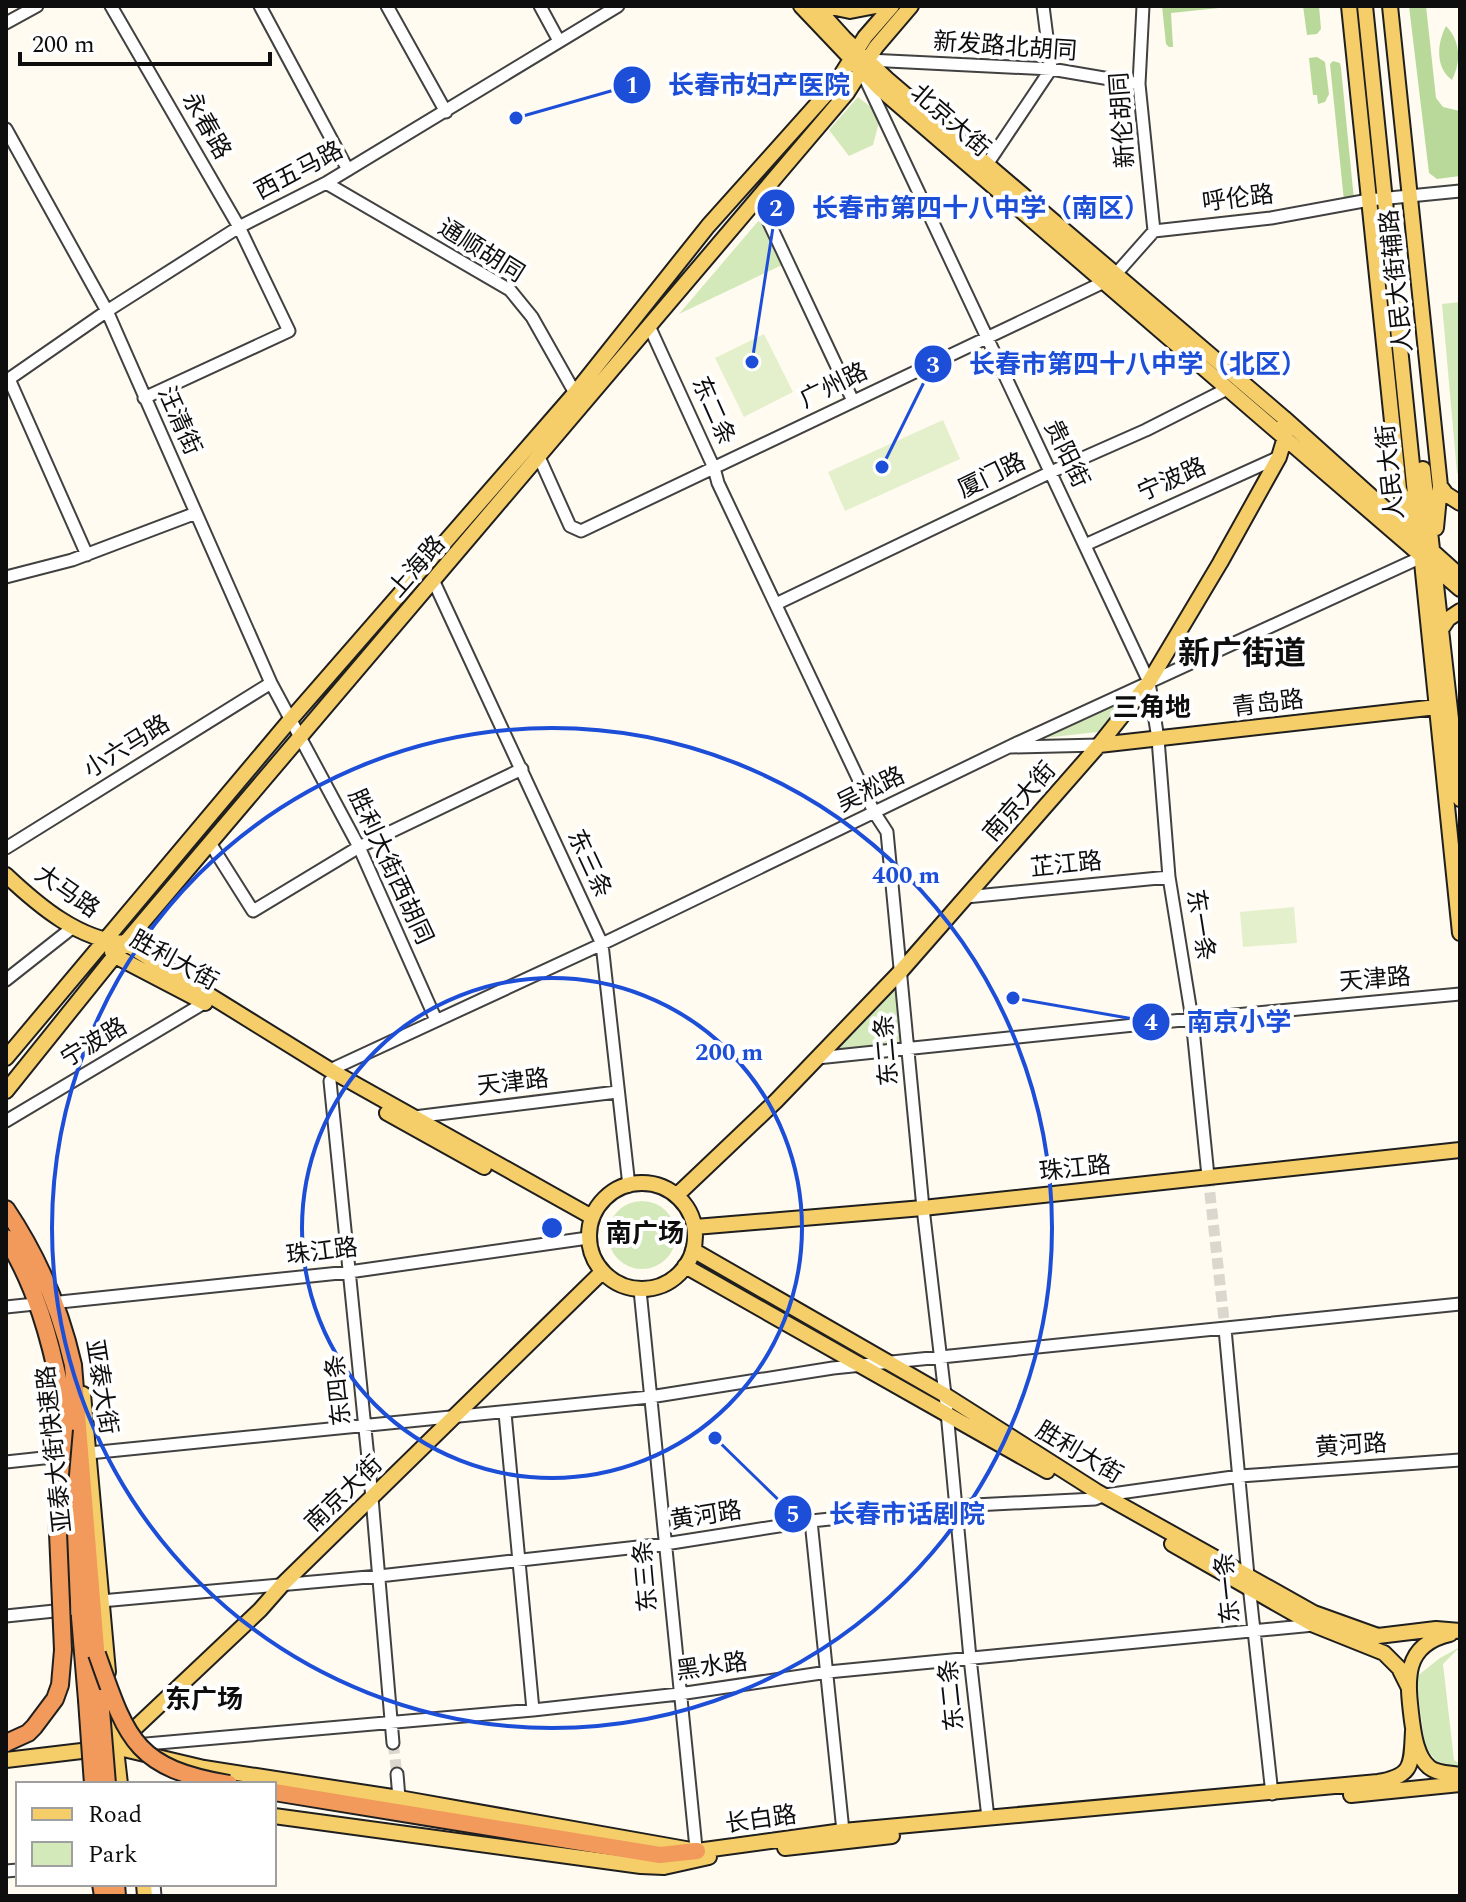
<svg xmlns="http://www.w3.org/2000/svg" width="1466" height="1902" font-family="Spectral,'Noto Sans SC',serif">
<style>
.green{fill:#d4e9ba}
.forest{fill:#b8d999}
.pitch{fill:#e4f0cb}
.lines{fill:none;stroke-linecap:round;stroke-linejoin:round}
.minor-tunnel{stroke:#dbd7ce;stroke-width:11;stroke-dasharray:11 5.5;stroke-linecap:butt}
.minor-casing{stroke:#414141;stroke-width:15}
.major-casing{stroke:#1f1f1f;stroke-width:18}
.highway-casing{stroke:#1f1f1f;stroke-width:20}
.minor{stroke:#fff;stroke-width:11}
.major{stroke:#f5ce69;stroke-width:14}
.highway{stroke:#f19a5b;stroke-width:16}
.highway-bridge-casing{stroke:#1f1f1f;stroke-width:20;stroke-linecap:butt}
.highway-bridge{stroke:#f19a5b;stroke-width:16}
.ring{fill:none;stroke:#1d4ed8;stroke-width:4}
.labels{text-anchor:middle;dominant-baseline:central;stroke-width:8;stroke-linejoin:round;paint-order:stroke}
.street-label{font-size:24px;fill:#0e0e0e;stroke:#fff}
.neighbourhood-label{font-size:26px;font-weight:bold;fill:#0e0e0e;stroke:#fff}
.district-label{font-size:32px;font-weight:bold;fill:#0e0e0e;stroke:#fff}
.centre{fill:#1d4ed8;stroke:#fff;stroke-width:4}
.ring-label{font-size:24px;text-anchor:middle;font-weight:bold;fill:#1d4ed8;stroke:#fff;stroke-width:8;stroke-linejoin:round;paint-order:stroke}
.leader{fill:none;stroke:#1d4ed8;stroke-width:3}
.callout-dot{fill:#1d4ed8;stroke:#fff;stroke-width:3}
.mark-label{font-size:24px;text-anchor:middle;font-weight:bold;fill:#fff}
.callout-label{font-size:26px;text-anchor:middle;font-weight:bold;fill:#1d4ed8;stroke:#fff;stroke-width:8;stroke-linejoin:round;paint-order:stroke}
</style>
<rect width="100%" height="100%" fill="#fffbf0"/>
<!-- green -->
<path class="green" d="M858 97 872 108 879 122 873 145 849 156 829 130Z
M760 219 782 265 679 314Z
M1460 302V475L1457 473 1442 304Z
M1145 685 1107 731 1034 739Z
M896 985 902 1042 836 1050Z
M608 1235a34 34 0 1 1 68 0a34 34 0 1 1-68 0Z
M1460 1647 1443 1664 1454 1760 1460 1764V1768L1438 1763 1425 1747 1416 1677 1440 1658Z"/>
<!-- forest -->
<path class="forest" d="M1162 6H1219V8L1171 13 1173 47H1169L1166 44Z
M1303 6H1319L1321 29 1317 34 1307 35Z
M1409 6H1426L1436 98 1443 107 1460 111V176L1437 179 1429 173Z
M1446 26C1461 41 1461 62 1452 80 1435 68 1437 43 1446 26Z
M1317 57 1325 62 1329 94 1325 102 1318 104 1317 95H1313L1309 58Z
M1333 61 1340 63 1341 68 1354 200 1344 201 1330 64Z"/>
<!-- pitch -->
<path class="pitch" d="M764 334 793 392 744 417 715 358Z
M943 420 960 459 845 511 828 472Z
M1294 907 1297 943 1243 947 1240 912Z"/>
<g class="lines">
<!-- minor-tunnel -->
<path class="minor-tunnel" d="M1208 1176 1225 1329
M393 1743 397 1774"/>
<!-- minor casing -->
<g class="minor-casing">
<path id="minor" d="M111 6 239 227 289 331 144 398
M260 6 348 170
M387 6 446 112
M540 6 559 41
M1143 6 1139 84 1154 231
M6 23 37 6
M868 60 1051 69 1139 84
M864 76 1149 682 1158 739 1169 877 1192 1019 1208 1176
M6 129 107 311 271 683 359 847 436 1020
M988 163 1051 69 1043 6
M326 183 510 290 532 317 575 393
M758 199 853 401
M1115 275 1154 231 1271 218 1369 200 1460 191
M650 328 714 468 718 483 874 812 887 832 923 1208 947 1412 970 1658 988 1818
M9 379 87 555
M6 381 107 311 239 227 326 183 618 6
M539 457 570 526 581 531 1102 283
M1085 545 1279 457
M6 577 72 560 196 513
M434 582 602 944 629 1186
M776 604 1051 472 1146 430 1227 389
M1012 747 1099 745
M210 843 253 911 359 847 522 769
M6 848 271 683
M966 897 1169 877
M6 980 72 928
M817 1058 1192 1019 1460 994
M330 1070 602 944 1017 743 1426 555
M330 1081 372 1498 393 1743
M414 1117 617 1092
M6 1121 204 1003
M640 1290 697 1858
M60 1302 349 1272 588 1238
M6 1307 35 1304
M1225 1329 1248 1576 1272 1794
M505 1413 533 1710
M89 1453 650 1397 833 1368 1460 1304
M6 1462 62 1456
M811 1521 843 1831
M101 1601 379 1576 665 1544 811 1521 955 1506 1095 1499 1105 1495 1240 1476 1460 1460
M6 1616 74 1609
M135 1745 533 1710 679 1694 828 1672 1314 1625
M397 1774 399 1798
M6 1871 18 1870
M154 1884 155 1896"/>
</g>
<!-- major casing -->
<g class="major-casing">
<path id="major" d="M801 6 879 88 1460 589
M815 6 844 38 887 79 1284 418 1460 576
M826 6 850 11 876 6
M1349 6 1399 489 1413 524
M1365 6 1460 933
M1390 6 1440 486 1436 528
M1423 469 1460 799
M1440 486 1446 494 1460 503
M1442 628 1448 619 1460 611
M1099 745 1437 707
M6 875C39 906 79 940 125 943L330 1070 592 1217
M112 952 115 956 205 1003
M6 1058 291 719 575 393 708 226 836 83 865 37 892 6
M6 1091 125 943 847 93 876 47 911 6
M387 1113 484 1167
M589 1236a53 53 0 1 1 106 0a53 53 0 1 1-106 0Z
M677 1195 776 1101 901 971 1099 745 1149 682 1220 563 1279 457 1285 437 1284 418
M695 1227 923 1208 1460 1150
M693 1250 945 1395 1096 1491 1314 1613 1378 1636 1436 1629 1460 1631
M685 1266 1047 1471
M83 1394 108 1672
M1172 1544 1314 1625 1384 1653 1399 1668 1408 1686
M1450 1634C1402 1645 1407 1681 1412 1721 1414 1736 1417 1757 1429 1767 1437 1774 1451 1773 1460 1775
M110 1697 120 1784
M115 1747 260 1610 282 1585 602 1272
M6 1760 115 1747 204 1768 399 1798 697 1851 843 1831 1378 1782C1414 1776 1411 1764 1413 1731
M1351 1795 1460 1784
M274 1816 641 1866 664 1867 709 1857
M785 1848 892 1836
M144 1884 145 1896"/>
</g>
<!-- highway casing -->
<g class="highway-casing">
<path id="highway" d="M6 1209C39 1258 60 1308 73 1365L100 1698
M6 1238C36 1287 50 1338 61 1393L87 1700
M274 1792 660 1855 697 1851
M101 1884 103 1896
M116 1884 117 1896"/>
</g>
<!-- minor -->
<use href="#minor" class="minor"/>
<!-- major -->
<use href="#major" class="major"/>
<!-- highway -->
<use href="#highway" class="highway"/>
<!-- highway-bridge casing -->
<g class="highway-bridge-casing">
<path id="highway-bridge" d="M97 1654C127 1739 134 1768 229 1784
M100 1698 107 1784
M87 1700 93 1784
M6 1743 28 1733 34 1727 55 1699 60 1685 63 1650 57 1509 64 1429"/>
</g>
<!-- highway-bridge -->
<use href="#highway-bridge" class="highway-bridge"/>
</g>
<!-- distance rings -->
<g class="ring">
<circle cx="552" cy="1228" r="250"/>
<circle cx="552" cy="1228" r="500"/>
</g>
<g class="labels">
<!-- street labels -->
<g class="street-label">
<text transform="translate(1005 47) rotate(4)">新发路北胡同</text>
<text transform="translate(1123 120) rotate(-94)">新伦胡同</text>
<text transform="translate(950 121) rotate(41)">北京大街</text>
<text transform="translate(206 126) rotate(60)">永春路</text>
<text transform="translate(299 171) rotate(-28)">西五马路</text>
<text transform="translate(1238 199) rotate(-7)">呼伦路</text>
<text transform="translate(481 251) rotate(32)">通顺胡同</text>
<text transform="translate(1397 281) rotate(-96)">人民大街辅路</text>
<text transform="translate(834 386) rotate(-26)">广州路</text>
<text transform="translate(713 411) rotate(66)">东二条</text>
<text transform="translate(179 421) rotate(66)">汪清街</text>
<text transform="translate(1066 454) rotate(64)">贵阳街</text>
<text transform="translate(1391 472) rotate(-96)">人民大街</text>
<text transform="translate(992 476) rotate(-26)">厦门路</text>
<text transform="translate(1172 480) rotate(-24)">宁波路</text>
<text transform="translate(417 567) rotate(-49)">上海路</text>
<text transform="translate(1268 704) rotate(-7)">青岛路</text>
<text transform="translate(127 747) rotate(-32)">小六马路</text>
<text transform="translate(871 790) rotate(-26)">吴淞路</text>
<text transform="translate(1020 802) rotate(-49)">南京大街</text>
<text transform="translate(589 864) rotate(65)">东三条</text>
<text transform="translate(1066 865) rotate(-6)">芷江路</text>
<text transform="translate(390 867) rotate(65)">胜利大街西胡同</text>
<text transform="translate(67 892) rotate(35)">大马路</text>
<text transform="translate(1200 925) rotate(81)">东一条</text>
<text transform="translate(174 961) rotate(29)">胜利大街</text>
<text transform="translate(1375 980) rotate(-5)">天津路</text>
<text transform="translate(94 1043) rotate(-31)">宁波路</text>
<text transform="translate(887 1050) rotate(-95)">东二条</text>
<text transform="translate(513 1083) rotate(-7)">天津路</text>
<text transform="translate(1075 1169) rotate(-6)">珠江路</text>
<text transform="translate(322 1252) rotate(-7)">珠江路</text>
<text transform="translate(101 1387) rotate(81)">亚泰大街</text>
<text transform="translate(339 1390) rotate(-96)">东四条</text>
<text transform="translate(1351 1446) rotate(-4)">黄河路</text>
<text transform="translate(55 1449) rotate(-96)">亚泰大街快速路</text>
<text transform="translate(1079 1453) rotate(31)">胜利大街</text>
<text transform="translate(344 1494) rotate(-44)">南京大街</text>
<text transform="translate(706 1516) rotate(-9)">黄河路</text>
<text transform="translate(646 1576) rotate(-95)">东三条</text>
<text transform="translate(1228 1588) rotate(-96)">东一条</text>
<text transform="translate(712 1667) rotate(-8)">黑水路</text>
<text transform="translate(952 1695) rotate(-96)">东二条</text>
<text transform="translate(761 1820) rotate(-8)">长白路</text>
</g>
<!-- neighbourhood labels -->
<g class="neighbourhood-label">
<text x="1152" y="708">三角地</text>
<text x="645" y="1234">南广场</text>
<text x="204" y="1700">东广场</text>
</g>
<!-- district labels -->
<g class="district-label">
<text x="1242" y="654">新广街道</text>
</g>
</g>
<circle cx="552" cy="1228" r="12" class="centre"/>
<g class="ring-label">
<text x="906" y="883">400 m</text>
<text x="729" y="1060">200 m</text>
</g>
<!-- callouts -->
<path class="leader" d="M516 118L632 85M752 362L776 208M882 467L933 364M1013 998L1151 1022M715 1438L793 1514"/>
<g class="callout-dot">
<circle cx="516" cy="118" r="8"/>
<circle cx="752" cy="362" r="8"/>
<circle cx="882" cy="467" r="8"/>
<circle cx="1013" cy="998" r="8"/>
<circle cx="715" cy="1438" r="8"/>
<circle cx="632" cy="85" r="20"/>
<circle cx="776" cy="208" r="20"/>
<circle cx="933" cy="364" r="20"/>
<circle cx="1151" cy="1022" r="20"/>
<circle cx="793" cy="1514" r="20"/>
</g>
<g class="mark-label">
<text x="632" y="93">1</text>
<text x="776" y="216">2</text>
<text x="933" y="373">3</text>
<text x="1151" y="1030">4</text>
<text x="793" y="1522">5</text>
</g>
<g class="callout-label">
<text x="759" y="94">长春市妇产医院</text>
<text x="981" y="217">长春市第四十八中学（南区）</text>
<text x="1138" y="373">长春市第四十八中学（北区）</text>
<text x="1239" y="1031">南京小学</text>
<text x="907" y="1523">长春市话剧院</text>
</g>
<!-- border -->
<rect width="1466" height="1902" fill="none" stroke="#0e0e0e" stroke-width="16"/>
<!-- legend -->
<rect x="16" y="1782" width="260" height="104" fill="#ffffff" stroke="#9f9f9f" stroke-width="2"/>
<rect x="32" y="1808" width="40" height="12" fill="#f5ce69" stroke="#9f9f9f" stroke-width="2"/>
<text x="88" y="1822" font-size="24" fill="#0e0e0e">Road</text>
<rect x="32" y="1842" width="40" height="24" fill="#d4e9ba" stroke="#9f9f9f" stroke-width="2"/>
<text x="88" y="1862" font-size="24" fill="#0e0e0e">Park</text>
<!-- scale -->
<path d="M20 52v12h250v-12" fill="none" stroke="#0e0e0e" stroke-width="4"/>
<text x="32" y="52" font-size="24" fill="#0e0e0e" stroke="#ffffff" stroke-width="6" paint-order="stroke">200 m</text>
</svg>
